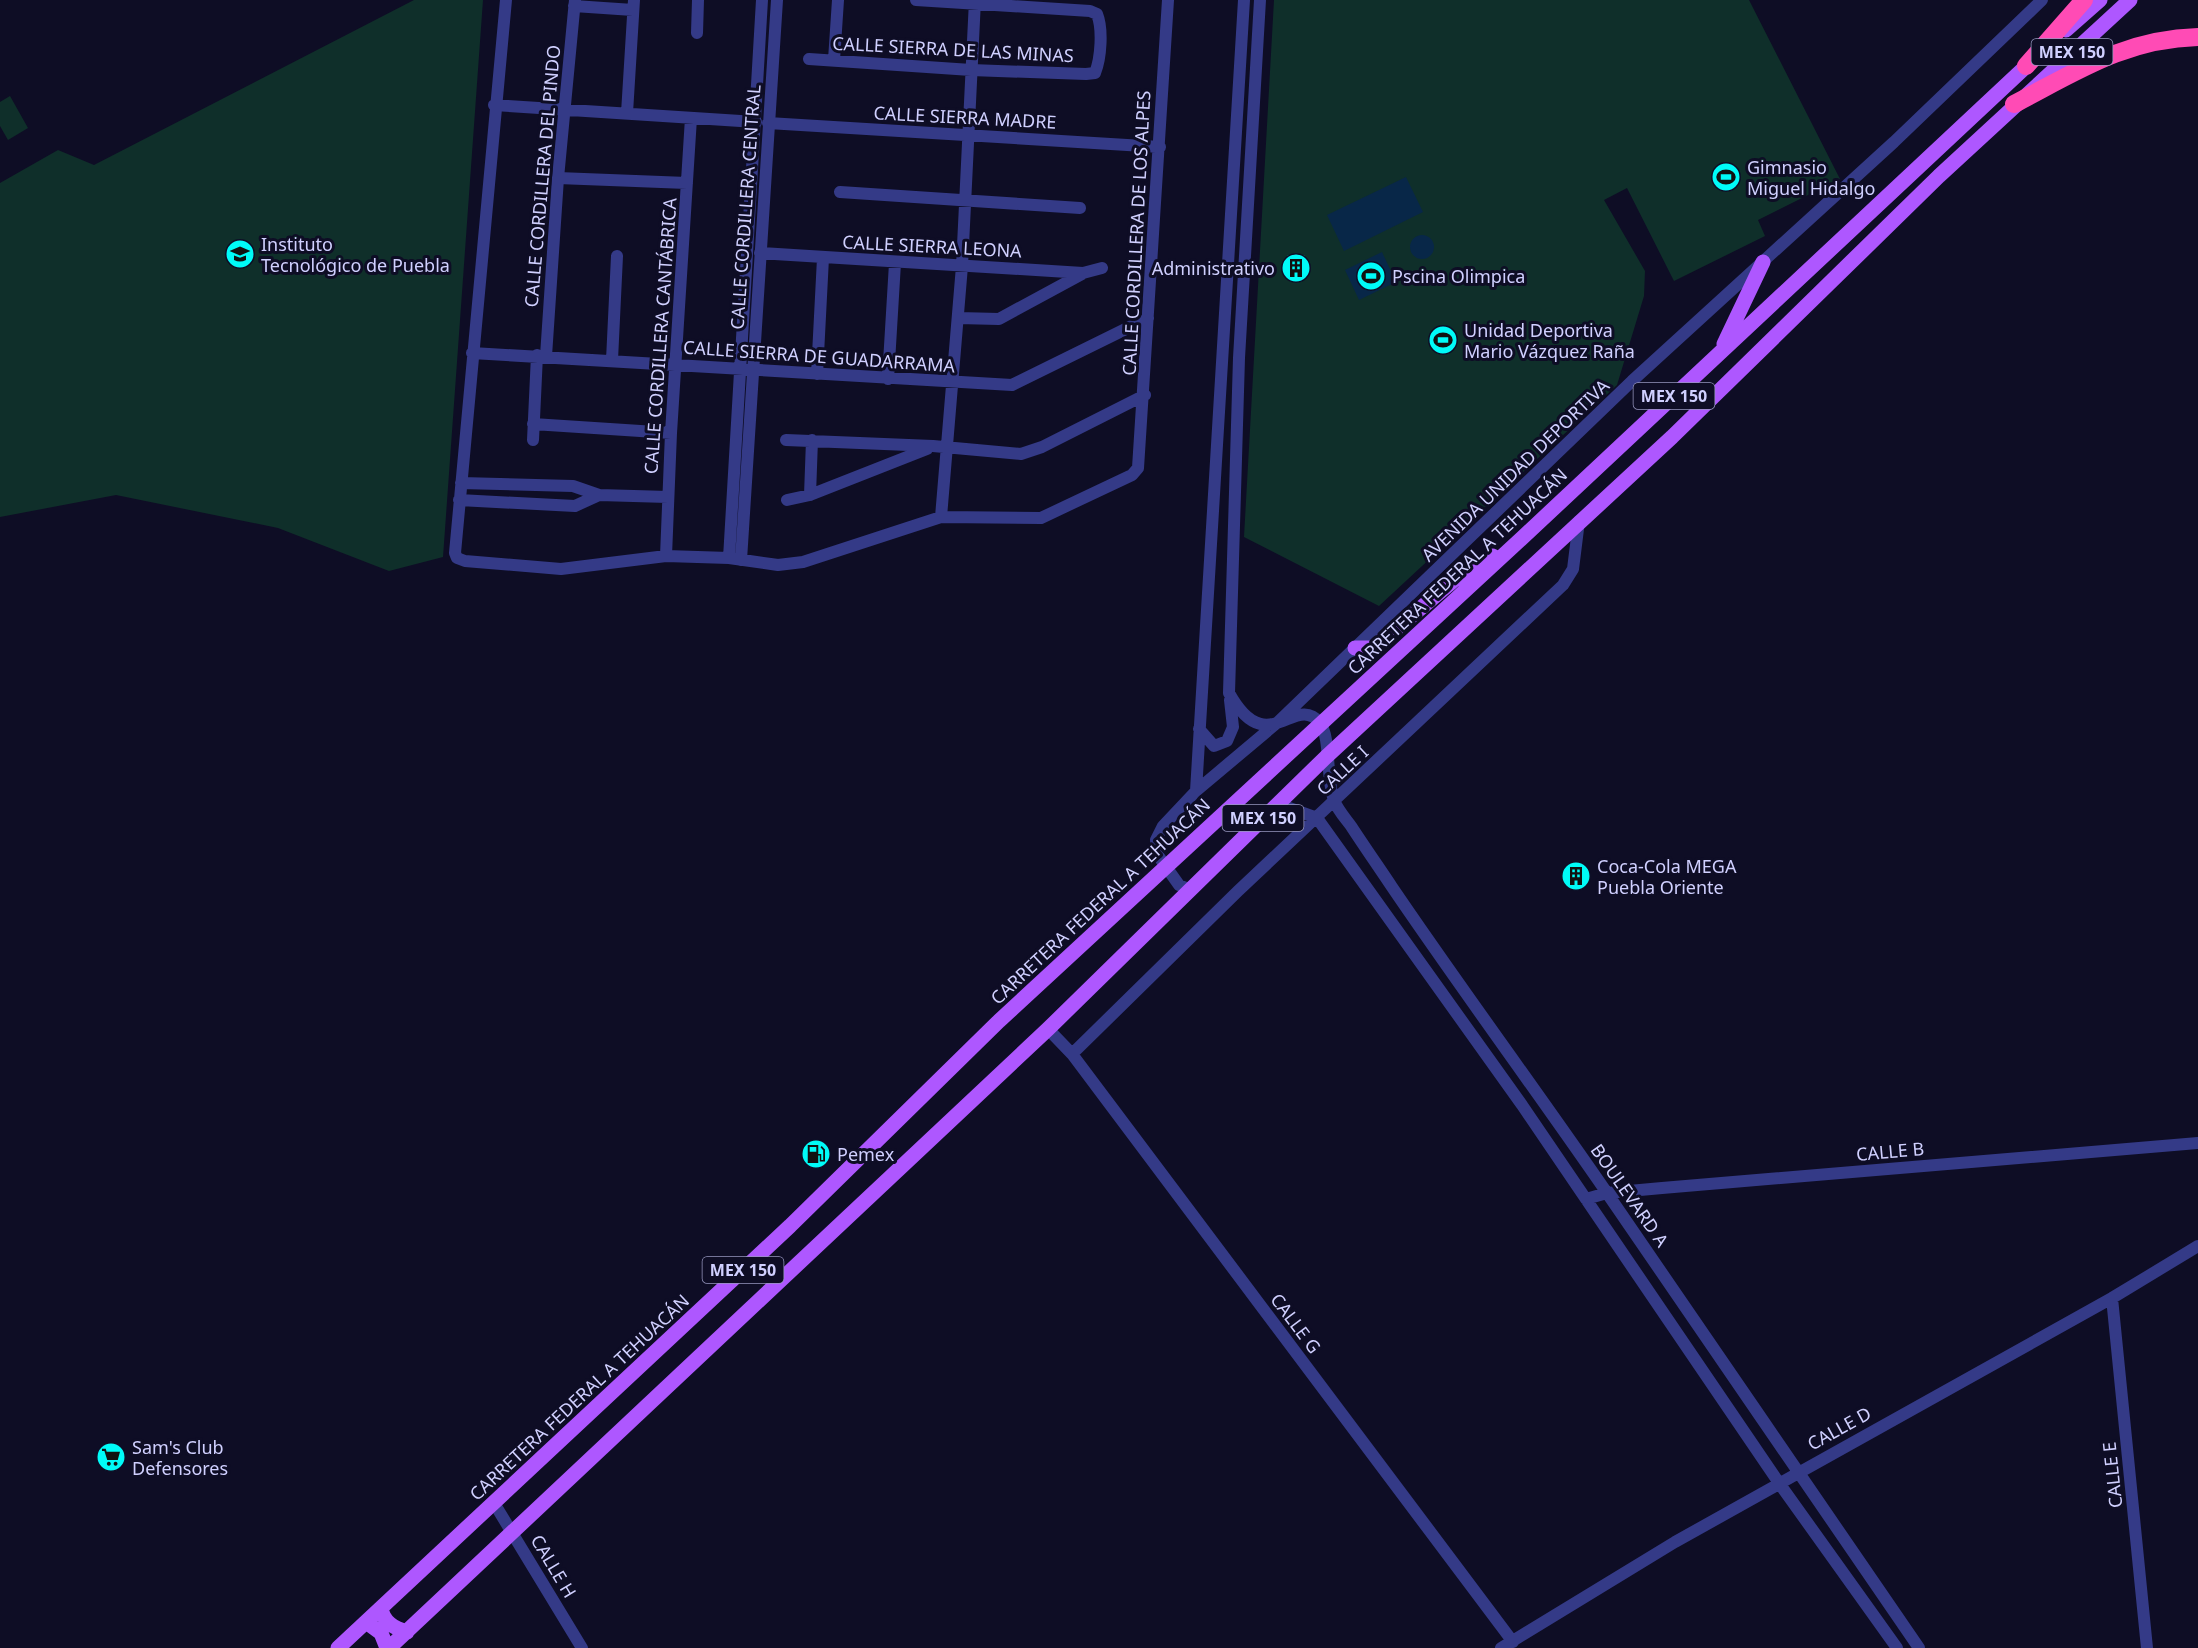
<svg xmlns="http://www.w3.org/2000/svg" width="2198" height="1648" font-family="'Noto Sans',sans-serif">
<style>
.green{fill:#0f2f2a}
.water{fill:#082748}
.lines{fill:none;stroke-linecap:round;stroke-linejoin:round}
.minor{stroke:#343a87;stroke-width:12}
.major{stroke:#ae57ff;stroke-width:15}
.highway{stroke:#ff4bb5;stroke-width:18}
.labels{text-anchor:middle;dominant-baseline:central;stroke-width:6;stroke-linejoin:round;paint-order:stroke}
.shield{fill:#0e0d25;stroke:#9696be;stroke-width:1.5}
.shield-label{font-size:16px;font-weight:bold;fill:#d0d0ff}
.street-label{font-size:18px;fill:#d0d0ff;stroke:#0e0d25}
.poi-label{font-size:18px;fill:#d0d0ff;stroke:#0e0d25;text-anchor:start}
</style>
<rect width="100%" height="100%" fill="#0e0d25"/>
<!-- green -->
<path class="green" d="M414 0H483L443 557 389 571 278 528 116 495 0 517V183L58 150 94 165Z
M1274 0H1749L1840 179 1758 220 1765 236 1674 281 1627 188 1604 200 1645 271 1644 296 1617 385 1379 606 1244 537Z
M10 96 28 128 8 140 0 126V102Z"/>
<!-- water -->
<path class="water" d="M1406 177 1423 212 1344 251 1327 215Z
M1410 247a12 12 0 1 1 24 0a12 12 0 1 1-24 0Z
M1382 252 1396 282 1359 300 1345 270Z"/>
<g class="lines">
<!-- minor -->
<path class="minor" d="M506 0 455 553 457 558 465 561 561 569 666 556 729 558 778 565 803 562 941 517 1041 518 1132 475 1138 468 1168 0
M1260 0 1239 358 1229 693C1267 762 1295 692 1320 723 1331 737 1326 780 1334 800 1337 809 1345 818 1351 826 1364 846 1378 866 1392 887 1462 990 1536 1090 1607 1193 1712 1344 1814 1497 1919 1648
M574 6 633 10
M697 33 698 0
M809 59 971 70 1086 74 1095 73C1101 58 1103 29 1097 14L1090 11 916 0
M834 60 838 0
M494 105 756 122
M627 113 634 0
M768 123 1160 147
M558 178 687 183
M840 192 1080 208
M760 253 1083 273 1102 268
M958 318 999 319 1082 274
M472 353 1012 385 1148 318
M546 356 558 178 575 0
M612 360 617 256
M817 374 823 258
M888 379 895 263
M533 424 671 433
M533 440 537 355
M786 440 933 446 1021 454 1042 447 1145 395
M461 483 573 486 599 495 668 497
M810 495 812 440
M459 500 575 506 599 495
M787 500 810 495 927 449
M941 517 962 266 975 0
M666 556 671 433 691 118
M729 558 762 0
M741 560 777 0
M1199 729 1214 746 1227 741 1233 727 1230 700
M1196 791 1244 0
M1278 804 1317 818 1522 1105 1779 1483 1897 1648
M1188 889 1179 885 1157 854 1156 840 1163 826 1196 791 1278 722 1632 381 1894 142 2042 0
M1048 1029 1072 1054 1513 1642
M1072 1054 1238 891 1563 585 1573 569 1579 521
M1586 1199 1607 1193 1662 1188 2198 1143
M2112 1298 2147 1648
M494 1503 582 1648
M1501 1648 1675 1542 2112 1298 2198 1246"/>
<!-- major -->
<path class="major" d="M2066 30 2100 0
M1724 344 1763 262
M1355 648H1372L1378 644 1453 581 1493 556
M381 1608C383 1622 394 1628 407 1632
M366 1622 381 1633 387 1648
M338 1648 790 1226 999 1021 1521 539 2035 58
M389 1648 1048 1029 1326 757 1672 437 1939 176 2130 0"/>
<!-- highway -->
<path class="highway" d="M2026 66 2084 0
M2014 104C2076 72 2124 39 2198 37"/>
</g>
<!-- icons -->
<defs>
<g id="stadium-disc" transform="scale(1.5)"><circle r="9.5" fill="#00fbf8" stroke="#0e0d25"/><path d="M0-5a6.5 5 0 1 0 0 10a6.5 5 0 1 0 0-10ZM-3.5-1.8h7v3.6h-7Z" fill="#111"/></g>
<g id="university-disc" transform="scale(1.5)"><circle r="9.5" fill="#00fbf8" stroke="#0e0d25"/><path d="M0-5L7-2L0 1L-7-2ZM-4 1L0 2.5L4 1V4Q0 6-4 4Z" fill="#111"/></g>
<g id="building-disc" transform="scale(1.5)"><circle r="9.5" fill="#00fbf8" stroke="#0e0d25"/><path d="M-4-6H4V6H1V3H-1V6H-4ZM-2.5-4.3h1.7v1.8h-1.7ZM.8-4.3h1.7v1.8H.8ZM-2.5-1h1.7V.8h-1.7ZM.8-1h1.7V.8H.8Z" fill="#111"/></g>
<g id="fuel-disc" transform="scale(1.5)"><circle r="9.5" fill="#00fbf8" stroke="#0e0d25"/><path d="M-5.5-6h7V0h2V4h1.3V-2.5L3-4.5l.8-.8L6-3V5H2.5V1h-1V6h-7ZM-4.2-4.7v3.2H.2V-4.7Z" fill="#111"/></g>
<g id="supermarket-disc" transform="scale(1.5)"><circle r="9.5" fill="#00fbf8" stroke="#0e0d25"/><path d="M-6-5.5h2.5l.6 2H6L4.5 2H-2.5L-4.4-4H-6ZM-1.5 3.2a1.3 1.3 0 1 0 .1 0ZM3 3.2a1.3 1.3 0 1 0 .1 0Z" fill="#111"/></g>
</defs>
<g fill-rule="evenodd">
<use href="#stadium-disc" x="1726" y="177"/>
<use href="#university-disc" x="240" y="254"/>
<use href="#building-disc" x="1296" y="268"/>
<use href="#stadium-disc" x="1371" y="276"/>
<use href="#stadium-disc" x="1443" y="340"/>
<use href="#building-disc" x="1576" y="876"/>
<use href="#fuel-disc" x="816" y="1154"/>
<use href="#supermarket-disc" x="111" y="1457"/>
</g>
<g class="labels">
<!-- shield labels -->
<g class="shield">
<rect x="2031.5" y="39" width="81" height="26" rx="4.5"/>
<rect x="1633.5" y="383" width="81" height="26" rx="4.5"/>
<rect x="1222.5" y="805" width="81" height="26" rx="4.5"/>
<rect x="702.5" y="1257" width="81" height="26" rx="4.5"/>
</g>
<g class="shield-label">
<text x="2072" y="52">MEX 150</text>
<text x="1674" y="396">MEX 150</text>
<text x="1263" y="818">MEX 150</text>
<text x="743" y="1270">MEX 150</text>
</g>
<!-- street labels -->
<g class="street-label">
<text transform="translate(953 49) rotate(3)">CALLE SIERRA DE LAS MINAS</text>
<text transform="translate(965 117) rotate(3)">CALLE SIERRA MADRE</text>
<text transform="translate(542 176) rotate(-85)">CALLE CORDILLERA DEL PINDO</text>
<text transform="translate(745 207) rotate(-86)">CALLE CORDILLERA CENTRAL</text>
<text transform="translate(1136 233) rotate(-87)">CALLE CORDILLERA DE LOS ALPES</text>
<text transform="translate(932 246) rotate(3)">CALLE SIERRA LEONA</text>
<text transform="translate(660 336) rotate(-86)">CALLE CORDILLERA CANTÁBRICA</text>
<text transform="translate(819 356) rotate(4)">CALLE SIERRA DE GUADARRAMA</text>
<text transform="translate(1515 470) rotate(-44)">AVENIDA UNIDAD DEPORTIVA</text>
<text transform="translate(1457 571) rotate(-43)">CARRETERA FEDERAL A TEHUACÁN</text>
<text transform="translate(1342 770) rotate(-43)">CALLE I</text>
<text transform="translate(1100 901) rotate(-43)">CARRETERA FEDERAL A TEHUACÁN</text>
<text transform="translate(1890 1151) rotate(-5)">CALLE B</text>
<text transform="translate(1630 1195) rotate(55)">BOULEVARD A</text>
<text transform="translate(1296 1323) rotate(53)">CALLE G</text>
<text transform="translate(579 1397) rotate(-43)">CARRETERA FEDERAL A TEHUACÁN</text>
<text transform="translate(1839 1428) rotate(-29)">CALLE D</text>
<text transform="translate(2112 1475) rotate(-96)">CALLE E</text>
<text transform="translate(554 1566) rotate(59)">CALLE H</text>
</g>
<!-- poi labels -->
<g class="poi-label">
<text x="1747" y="167">Gimnasio<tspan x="1747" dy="21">Miguel Hidalgo</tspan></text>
<text x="261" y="244">Instituto<tspan x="261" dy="21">Tecnológico de Puebla</tspan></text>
<text x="1275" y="268" text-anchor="end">Administrativo</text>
<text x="1392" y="276">Pscina Olimpica</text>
<text x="1464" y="330">Unidad Deportiva<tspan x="1464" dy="21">Mario Vázquez Raña</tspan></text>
<text x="1597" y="866">Coca-Cola MEGA<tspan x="1597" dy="21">Puebla Oriente</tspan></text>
<text x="837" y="1154">Pemex</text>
<text x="132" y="1447">Sam's Club<tspan x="132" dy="21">Defensores</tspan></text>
</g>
</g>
</svg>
